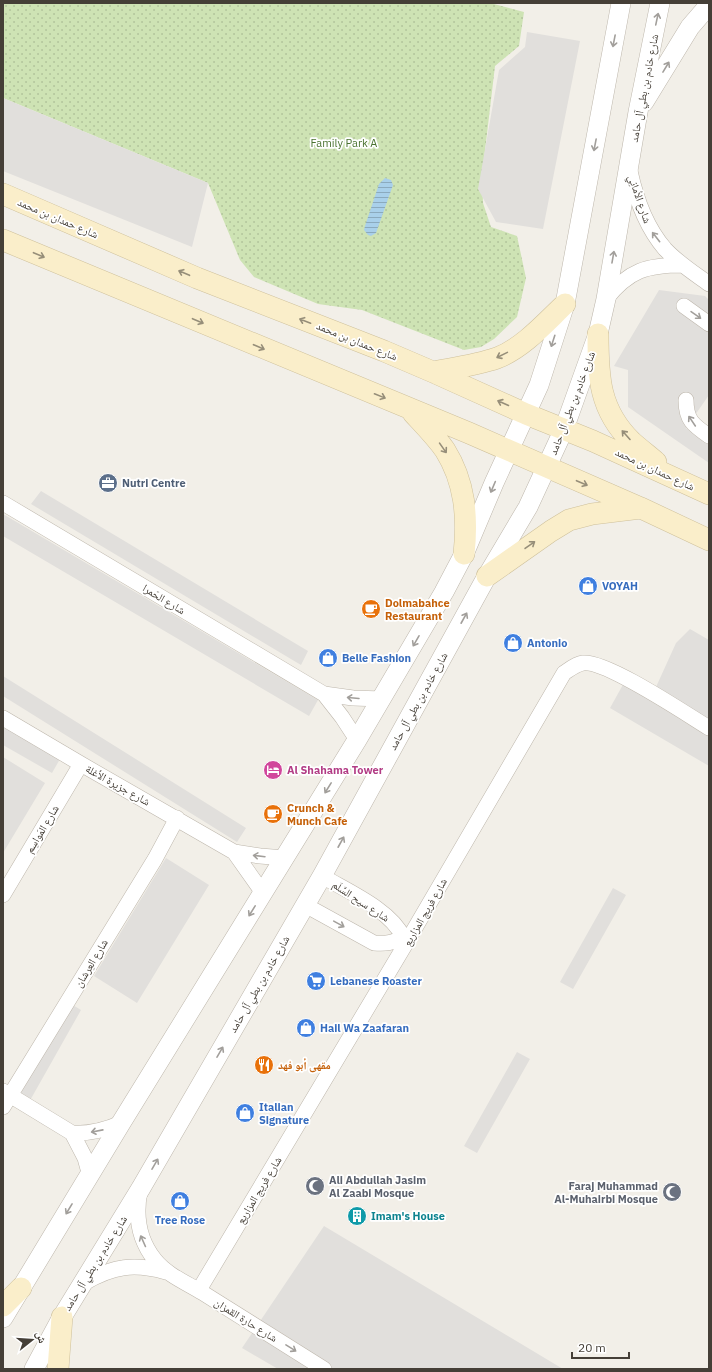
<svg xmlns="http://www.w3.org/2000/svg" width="712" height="1372" font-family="'IBM Plex Sans','Noto Naskh Arabic',sans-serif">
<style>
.grass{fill:url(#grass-dots)}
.parking{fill:#e1dfdc}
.water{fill:url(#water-rules)}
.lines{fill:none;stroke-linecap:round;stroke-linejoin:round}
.minor-casing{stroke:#bdb6ab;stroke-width:16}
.tertiary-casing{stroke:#bdb6ab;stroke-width:20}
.secondary-casing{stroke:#cec09b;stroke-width:22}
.minor{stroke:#fff;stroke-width:15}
.tertiary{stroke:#fff;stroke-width:19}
.secondary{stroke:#faeeca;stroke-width:21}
.oneway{stroke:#a29f9b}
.oneway2{stroke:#968e79}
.labels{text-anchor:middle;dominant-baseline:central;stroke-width:3.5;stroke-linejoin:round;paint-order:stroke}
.street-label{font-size:11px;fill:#453f37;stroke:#fff}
.park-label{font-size:11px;fill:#49722f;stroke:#fff}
.service-label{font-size:11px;font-weight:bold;fill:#4e5e75;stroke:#fff;text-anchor:start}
.shop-label{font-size:11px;font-weight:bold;fill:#366cbe;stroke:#fff;text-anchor:start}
.food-label{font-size:11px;font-weight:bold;fill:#c56008;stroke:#fff;text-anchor:start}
.hotel-label{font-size:11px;font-weight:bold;fill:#b23c85;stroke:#fff;text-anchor:start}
.worship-label{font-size:11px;font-weight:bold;fill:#5b616d;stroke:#fff;text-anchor:start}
.culture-label{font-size:11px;font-weight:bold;fill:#0d838f;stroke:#fff;text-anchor:start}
</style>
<defs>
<pattern id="grass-dots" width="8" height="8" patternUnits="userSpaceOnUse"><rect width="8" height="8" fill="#cee3b4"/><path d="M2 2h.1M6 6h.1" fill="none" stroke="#b2c49b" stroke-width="1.8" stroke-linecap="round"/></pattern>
<pattern id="water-rules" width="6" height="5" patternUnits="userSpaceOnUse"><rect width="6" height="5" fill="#a9d0ea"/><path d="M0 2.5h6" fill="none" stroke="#8baabe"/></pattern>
</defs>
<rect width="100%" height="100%" fill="#f2efe8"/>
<!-- grass -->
<path class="grass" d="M3 3H490L524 12 519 46 495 66 482 176 483 203 491 227 517 236 526 278 517 317 494 339 481 347 464 350 362 310 318 304 254 277 240 260 208 183 3 98Z"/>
<!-- parking -->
<path class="parking" d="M527 32 580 41 543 229 496 222 478 189 499 70 525 47Z
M3 98 208 183 192 247 3 171Z
M659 290 705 296 709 300V395L686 428 709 444V463L628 407V370L614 366Z
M41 491 308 651 301 665 31 504Z
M3 514 318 700 309 716 3 536Z
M690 629 709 640V766L610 708 630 672 656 687 676 643Z
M3 676 246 828 237 842 3 696Z
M3 726 60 759 52 773 3 745Z
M3 757 45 783 3 853Z
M166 858 209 885 137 1003 94 976Z
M613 888 626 895 573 989 560 982Z
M68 1002 81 1010 28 1104 16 1096Z
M517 1052 530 1059 477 1153 464 1146Z
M324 1226 563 1369H278L242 1348Z"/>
<!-- water -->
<path class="water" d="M385 178 391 180 393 185 376 233 371 236 368 235 364 230 365 226 379 184Z"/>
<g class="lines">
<!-- minor casing -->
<g class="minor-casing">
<path id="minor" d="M630 171C636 199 646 227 665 249 678 263 694 273 709 284
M606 299C629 270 647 265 683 265
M684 306 709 324
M686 400C686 420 693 425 709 436
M3 503 324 694 342 717 357 740
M324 694 353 698 382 699
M3 718 81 764 234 852 260 856 285 858
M234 852 263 893
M3 895 81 764
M305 905 374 943C386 944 392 943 403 937 391 910 347 891 322 876
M3 1091 72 1133 85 1158 90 1176
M3 1107 155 859 177 818
M72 1133C90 1134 105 1130 121 1123
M140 1191C135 1216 139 1240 155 1260 167 1275 187 1283 203 1293 243 1318 284 1344 324 1369
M84 1283C113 1266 134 1263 166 1272
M199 1290 408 940 564 673C570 669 576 664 583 663 606 660 686 714 709 728"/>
</g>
<!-- tertiary casing -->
<g class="tertiary-casing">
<path id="tertiary" d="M644 102 690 27 709 5
M3 1318 121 1123 357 740 444 592 464 554 494 483 539 385 565 304 621 3
M34 1369 62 1317 141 1188 322 876 487 576 528 507 564 429 598 334 606 299 638 112 660 3"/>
</g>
<!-- secondary casing -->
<g class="secondary-casing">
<path id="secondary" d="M3 194 197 278 384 351 433 372 526 414 593 441 709 494
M3 240 469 433 641 508 709 540
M598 334C598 377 599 410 632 442 640 449 649 456 656 462
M433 372C454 368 477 365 497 358 523 348 545 323 565 304
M413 413C424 425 436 437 445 450 465 482 468 517 464 554
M487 576 551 531 569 520 592 514 641 508
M3 1306 21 1288
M58 1369 62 1317"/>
</g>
<!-- minor -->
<use href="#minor" class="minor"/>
<!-- tertiary -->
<use href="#tertiary" class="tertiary"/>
<!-- secondary -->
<use href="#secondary" class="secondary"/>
</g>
<!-- one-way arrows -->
<defs><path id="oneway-shaft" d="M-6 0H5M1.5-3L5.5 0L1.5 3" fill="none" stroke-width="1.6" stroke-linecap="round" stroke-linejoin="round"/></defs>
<g class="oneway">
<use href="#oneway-shaft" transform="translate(657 19) rotate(-78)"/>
<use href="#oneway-shaft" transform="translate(614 41) rotate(101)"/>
<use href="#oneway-shaft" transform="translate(666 67) rotate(-59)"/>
<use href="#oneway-shaft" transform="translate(595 145) rotate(101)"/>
<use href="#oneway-shaft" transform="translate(656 237) rotate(-128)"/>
<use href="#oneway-shaft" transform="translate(613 257) rotate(-80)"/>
<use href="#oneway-shaft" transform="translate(696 315) rotate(35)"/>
<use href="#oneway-shaft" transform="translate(553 341) rotate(108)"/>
<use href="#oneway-shaft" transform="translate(692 421) rotate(-124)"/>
<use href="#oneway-shaft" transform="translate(493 487) rotate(113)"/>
<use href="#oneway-shaft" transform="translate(464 618) rotate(-61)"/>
<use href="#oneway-shaft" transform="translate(416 641) rotate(120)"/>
<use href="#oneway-shaft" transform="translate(353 698) rotate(-175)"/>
<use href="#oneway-shaft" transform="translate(328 788) rotate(122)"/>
<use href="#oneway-shaft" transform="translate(341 842) rotate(-61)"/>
<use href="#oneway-shaft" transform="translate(259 856) rotate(-173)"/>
<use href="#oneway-shaft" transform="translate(252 911) rotate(122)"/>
<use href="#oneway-shaft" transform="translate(339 924) rotate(29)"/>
<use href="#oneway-shaft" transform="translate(220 1052) rotate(-60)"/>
<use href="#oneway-shaft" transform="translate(97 1131) rotate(169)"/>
<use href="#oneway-shaft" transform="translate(155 1164) rotate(-60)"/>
<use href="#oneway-shaft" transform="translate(69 1209) rotate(121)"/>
<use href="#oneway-shaft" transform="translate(143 1241) rotate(-114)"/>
<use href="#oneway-shaft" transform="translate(291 1348) rotate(32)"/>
</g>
<g class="oneway2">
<use href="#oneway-shaft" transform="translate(39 255) rotate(23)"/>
<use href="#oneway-shaft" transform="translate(184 273) rotate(-157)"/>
<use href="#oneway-shaft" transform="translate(198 321) rotate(23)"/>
<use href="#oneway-shaft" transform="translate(305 321) rotate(-159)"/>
<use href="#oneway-shaft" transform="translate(259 347) rotate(23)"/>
<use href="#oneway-shaft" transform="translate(502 355) rotate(154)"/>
<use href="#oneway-shaft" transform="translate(380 396) rotate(22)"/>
<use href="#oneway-shaft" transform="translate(503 403) rotate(-156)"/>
<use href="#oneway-shaft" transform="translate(626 435) rotate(-132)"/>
<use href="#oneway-shaft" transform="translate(443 448) rotate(55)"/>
<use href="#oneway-shaft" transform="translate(582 483) rotate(23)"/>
<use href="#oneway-shaft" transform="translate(530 545) rotate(-35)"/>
</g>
<!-- icons -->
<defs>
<g id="office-disc" transform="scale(1)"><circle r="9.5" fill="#5c6f8a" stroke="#fff"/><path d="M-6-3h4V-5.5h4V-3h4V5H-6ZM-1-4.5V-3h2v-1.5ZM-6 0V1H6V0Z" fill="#fff"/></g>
<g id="shop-disc" transform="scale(1)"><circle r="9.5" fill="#3f7fe0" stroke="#fff"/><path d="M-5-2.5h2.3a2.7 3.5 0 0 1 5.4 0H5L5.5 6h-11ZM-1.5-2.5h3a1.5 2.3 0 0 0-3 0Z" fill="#fff"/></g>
<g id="cafe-disc" transform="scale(1)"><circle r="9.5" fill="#e8710a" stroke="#fff"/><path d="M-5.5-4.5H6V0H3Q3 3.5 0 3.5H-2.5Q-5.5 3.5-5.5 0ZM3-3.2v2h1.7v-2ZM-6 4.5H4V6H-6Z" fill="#fff"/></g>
<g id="hotel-disc" transform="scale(1)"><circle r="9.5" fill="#d1479c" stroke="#fff"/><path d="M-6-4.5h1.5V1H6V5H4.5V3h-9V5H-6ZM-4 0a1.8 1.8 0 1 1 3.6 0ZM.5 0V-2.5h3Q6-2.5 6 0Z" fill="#fff"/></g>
<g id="supermarket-disc" transform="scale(1)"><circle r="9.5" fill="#3f7fe0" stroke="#fff"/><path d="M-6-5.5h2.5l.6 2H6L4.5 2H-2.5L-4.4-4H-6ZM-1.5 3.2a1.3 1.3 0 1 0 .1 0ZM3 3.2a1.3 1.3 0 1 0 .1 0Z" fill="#fff"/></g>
<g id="restaurant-disc" transform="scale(1)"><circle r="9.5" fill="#e8710a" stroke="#fff"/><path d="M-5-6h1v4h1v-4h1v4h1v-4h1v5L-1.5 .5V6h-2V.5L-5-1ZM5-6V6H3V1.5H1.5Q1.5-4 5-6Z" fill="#fff"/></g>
<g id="mosque-disc" transform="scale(1)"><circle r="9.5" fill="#6b7280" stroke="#fff"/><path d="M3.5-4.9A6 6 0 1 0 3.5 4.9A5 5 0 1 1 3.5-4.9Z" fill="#fff"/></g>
<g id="building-disc" transform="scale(1)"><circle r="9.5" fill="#0f9aa8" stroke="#fff"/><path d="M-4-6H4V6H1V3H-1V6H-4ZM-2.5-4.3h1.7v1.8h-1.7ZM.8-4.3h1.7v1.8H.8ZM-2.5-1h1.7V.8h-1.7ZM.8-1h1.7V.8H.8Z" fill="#fff"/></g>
</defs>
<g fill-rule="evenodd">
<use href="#office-disc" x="108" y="483"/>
<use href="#shop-disc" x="588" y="586"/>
<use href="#cafe-disc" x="371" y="609"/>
<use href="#shop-disc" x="513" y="643"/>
<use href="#shop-disc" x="328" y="658"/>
<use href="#hotel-disc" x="273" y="770"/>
<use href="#cafe-disc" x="273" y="814"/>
<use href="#supermarket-disc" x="316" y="981"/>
<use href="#shop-disc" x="306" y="1028"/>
<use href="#restaurant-disc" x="264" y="1065"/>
<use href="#shop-disc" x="245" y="1113"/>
<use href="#mosque-disc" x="315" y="1186"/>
<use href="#mosque-disc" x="672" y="1192"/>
<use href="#shop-disc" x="180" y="1201"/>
<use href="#building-disc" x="357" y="1216"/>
</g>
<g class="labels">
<!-- street labels -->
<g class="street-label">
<text transform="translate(644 88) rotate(-79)">شارع خادم بن بطي آل حامد</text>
<text transform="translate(640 199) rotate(71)">شارع الأمانِي</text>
<text transform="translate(58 218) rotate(23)">شارع حمدان بن محمد</text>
<text transform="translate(357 341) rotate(22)">شارع حمدان بن محمد</text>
<text transform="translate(572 403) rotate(-69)">شارع خادم بن بطي آل حامد</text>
<text transform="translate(655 469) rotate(25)">شارع حمدان بن محمد</text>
<text transform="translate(164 599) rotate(31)">شارع الحَمرا</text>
<text transform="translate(418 701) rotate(-61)">شارع خادم بن بطي آل حامد</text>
<text transform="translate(118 785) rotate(29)">شارع جزيرة الأغلة</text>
<text transform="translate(42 829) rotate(-59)">شارع المَواسِم</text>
<text transform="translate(361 901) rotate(33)">شارع سيح السَّلَم</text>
<text transform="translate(425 912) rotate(-60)">شارع فريج المزاريع</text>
<text transform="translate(91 963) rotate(-59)">شارع العِرشان</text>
<text transform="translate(259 984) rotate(-60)">شارع خادم بن بطي آل حامد</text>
<text transform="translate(259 1190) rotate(-59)">شارع فريج المزاريع</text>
<text transform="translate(95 1263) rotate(-58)">شارع خادم بن بطي آل حامد</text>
<text transform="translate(246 1320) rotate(32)">شارع حارة القمزان</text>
</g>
<!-- park labels -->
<g class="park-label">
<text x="344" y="143">Family Park A</text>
</g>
<!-- service labels -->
<g class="service-label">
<text x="122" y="483">Nutri Centre</text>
</g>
<!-- shop labels -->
<g class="shop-label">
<text x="602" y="586">VOYAH</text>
<text x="527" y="643">Antonio</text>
<text x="342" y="658">Belle Fashion</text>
<text x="330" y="981">Lebanese Roaster</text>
<text x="320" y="1028">Hail Wa Zaafaran</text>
<text x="259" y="1107">Italian<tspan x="259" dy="13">Signature</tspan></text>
<text x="180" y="1220" text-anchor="middle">Tree Rose</text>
</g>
<!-- food labels -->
<g class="food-label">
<text x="385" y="603">Dolmabahce<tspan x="385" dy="13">Restaurant</tspan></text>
<text x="287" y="808">Crunch &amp;<tspan x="287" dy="13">Munch Cafe</tspan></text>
<text x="278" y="1065">مقهى أبو فهد</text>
</g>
<!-- hotel labels -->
<g class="hotel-label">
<text x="287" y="770">Al Shahama Tower</text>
</g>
<!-- worship labels -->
<g class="worship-label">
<text x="329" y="1180">Ali Abdullah Jasim<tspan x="329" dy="13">Al Zaabi Mosque</tspan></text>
<text x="658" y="1186" text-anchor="end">Faraj Muhammad<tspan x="658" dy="13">Al-Muhairbi Mosque</tspan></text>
</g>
<!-- culture labels -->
<g class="culture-label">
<text x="371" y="1216">Imam's House</text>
</g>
</g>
<!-- border -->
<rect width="712" height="1372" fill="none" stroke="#453f37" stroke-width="8"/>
<!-- north arrow -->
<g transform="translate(32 1340) rotate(73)" stroke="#ffffff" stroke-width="3" paint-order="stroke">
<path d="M0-3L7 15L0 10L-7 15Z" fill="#453f37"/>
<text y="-6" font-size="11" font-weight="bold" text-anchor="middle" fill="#453f37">ش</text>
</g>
<!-- scale -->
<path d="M572 1352v6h57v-6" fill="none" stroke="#453f37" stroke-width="2"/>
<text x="578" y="1352" font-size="12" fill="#453f37" stroke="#ffffff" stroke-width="3" paint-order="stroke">20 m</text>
</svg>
